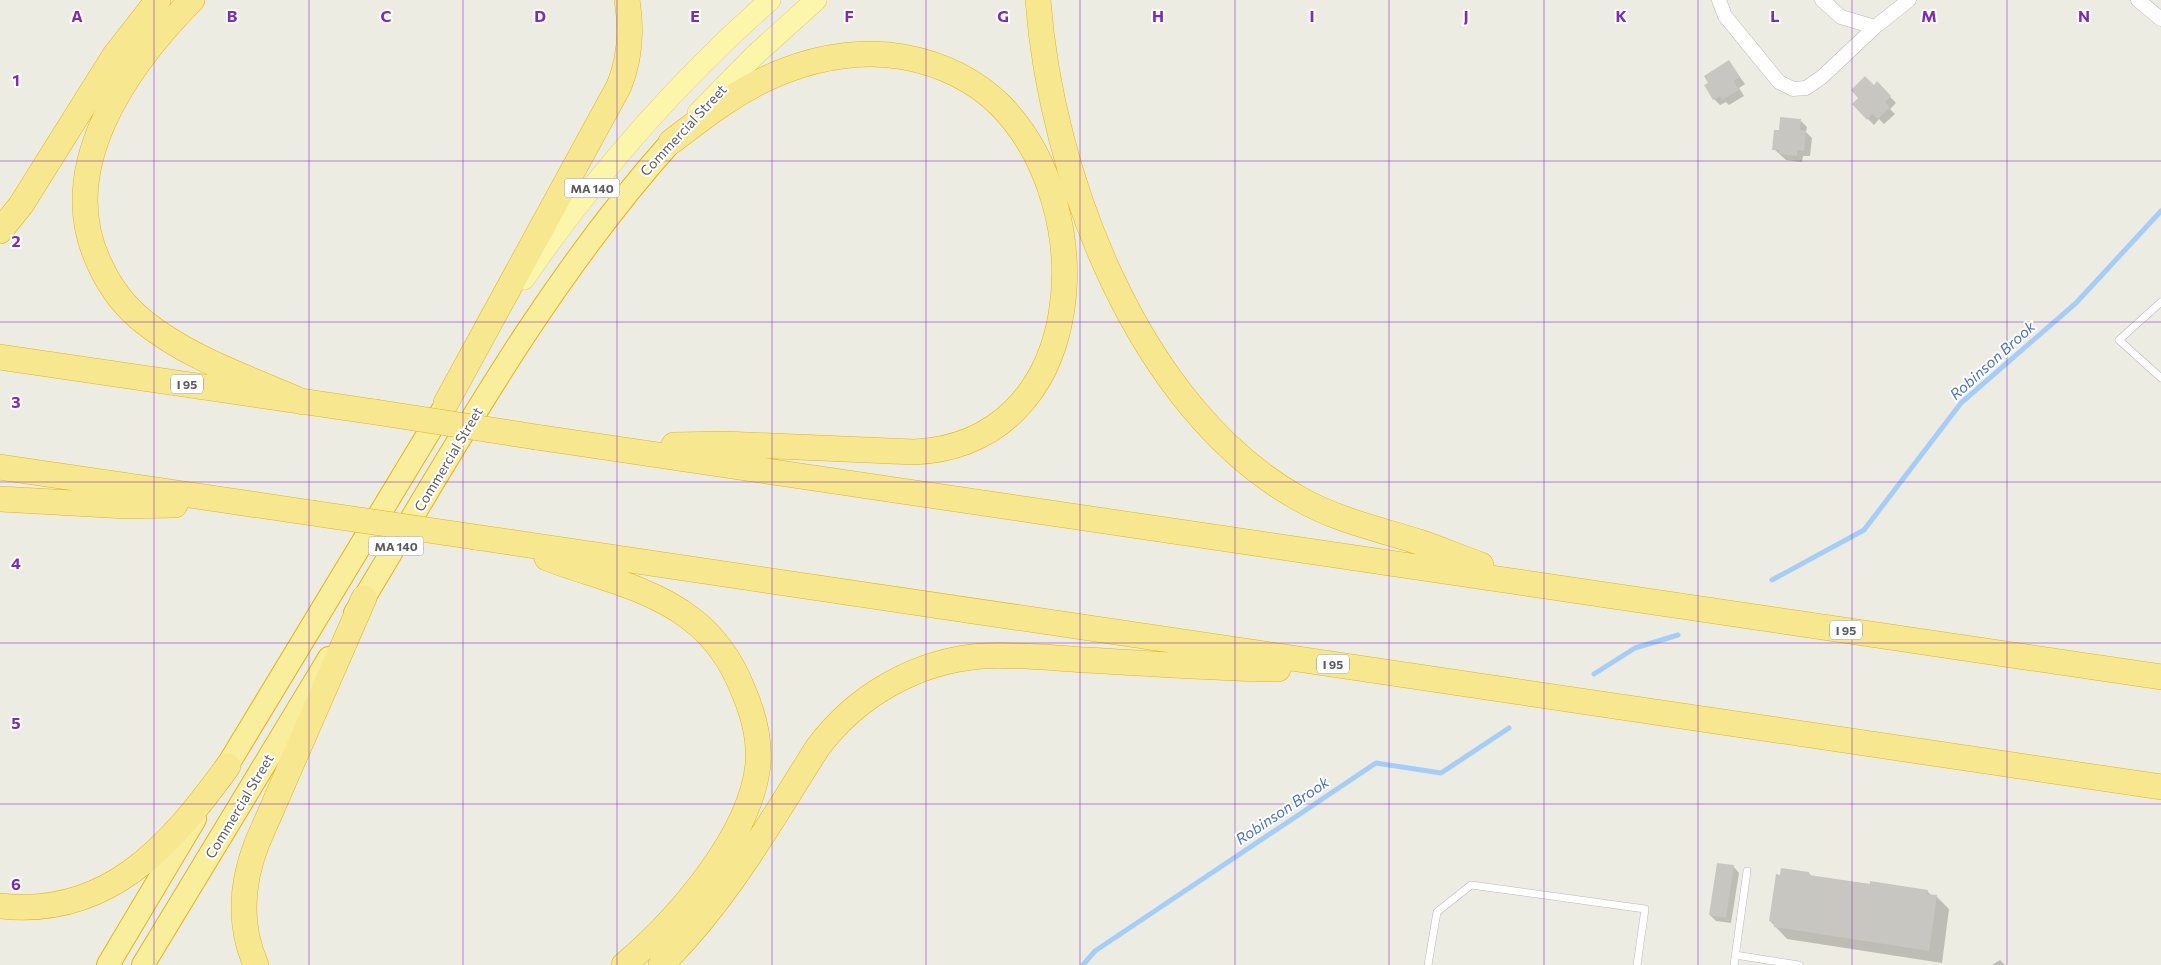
<svg xmlns="http://www.w3.org/2000/svg" width="2161" height="965" font-family="Commissioner,sans-serif">
<style>
.shadow{fill:#0003}
.lines{fill:none;stroke-linecap:round;stroke-linejoin:round}
.stream{stroke:#a5cdfb;stroke-width:5}
.building{fill:#c8c6c0}
.service-casing{stroke:#b8b9be;stroke-width:8}
.minor-casing{stroke:#b8b9be;stroke-width:15}
.primary-casing{stroke:#ead15e;stroke-width:22}
.trunk-casing{stroke:#e4b60b;stroke-width:24}
.motorway-casing{stroke:#e4b60b;stroke-width:26}
.service{stroke:#fff;stroke-width:7}
.minor{stroke:#fff;stroke-width:14}
.primary{stroke:#fbf6a9;stroke-width:21}
.trunk{stroke:#f9ee9c;stroke-width:22}
.motorway{stroke:#f7e78f;stroke-width:25}
.motorway-bridge-casing{stroke:#e4b60b;stroke-width:26;stroke-linecap:butt}
.motorway-bridge{stroke:#f7e78f;stroke-width:25}
.grid{fill:none;stroke:#7b2cbf;stroke-width:1;stroke-opacity:0.55}
.labels{text-anchor:middle;dominant-baseline:central;stroke-width:4;stroke-linejoin:round;paint-order:stroke}
.shield{fill:#fff;stroke:#8c8e92;stroke-width:1}
.shield-label{font-size:12px;font-weight:bold;fill:#5b5d63}
.street-label{font-size:14px;fill:#5b5d63;stroke:#fff}
.water-label{font-size:15px;font-style:italic;fill:#4975bd;stroke:#fff}
.grid-label{font-size:16px;text-anchor:middle;font-weight:bold;fill:#7b2cbf;stroke:#fff;stroke-width:4;stroke-linejoin:round;paint-order:stroke}
</style>
<rect width="100%" height="100%" fill="#edece3"/>
<!-- shadow -->
<path class="shadow" d="M1729 62 1745 84 1739 88 1744 96 1729 105 1726 102 1720 105 1714 99 1709 83Z
M1877 83 1896 103 1890 109 1895 114 1884 124 1879 119 1874 125 1853 104Z
M1801 121 1807 127 1806 132 1812 138 1810 156H1803L1802 162 1786 160 1774 149 1780 132Z
M1733 866 1739 873 1731 923 1716 921 1710 915Z
M1809 873 1812 877 1927 891 1932 896H1936L1949 909 1942 963 1787 939 1770 921Z
M2000 960 2005 965H1992Z"/>
<g class="lines">
<!-- stream -->
<path class="stream" d="M1772 580 1864 530 1961 403 2076 303 2161 211
M1594 674 1635 648 1678 635
M1083 965 1095 951 1376 763 1441 773 1509 728"/>
</g>
<!-- building -->
<path class="building" d="M1729 60 1740 77 1734 81 1739 90 1722 100 1720 96 1713 100 1704 85 1708 83 1704 76Z
M1865 76 1874 85 1877 81 1891 96 1885 102 1890 107 1878 119 1872 114 1867 120 1852 104 1858 98 1851 90Z
M1780 117 1801 119 1800 130 1806 131 1804 151 1797 150V156L1779 154V150H1772L1774 130H1779Z
M1717 863 1734 865 1726 918 1709 915Z
M1781 868 1809 872V875L1863 883 1870 884V881L1928 890 1927 894 1937 895 1929 951 1774 927V922L1769 921 1776 874 1780 875Z"/>
<g class="lines">
<!-- service casing -->
<g class="service-casing">
<path id="service" d="M2161 302 2119 340 2161 378
M1735 955 1799 965
M1428 965 1437 912 1471 885 1645 909 1637 965
M1734 965 1747 871"/>
</g>
<!-- minor casing -->
<g class="minor-casing">
<path id="minor" d="M1719 0 1725 16 1779 82 1793 89 1806 88 1822 77 1875 27 1909 0
M1822 0 1841 17 1875 27
M2138 0 2161 19"/>
</g>
<!-- primary casing -->
<g class="primary-casing">
<path id="primary" d="M698 113 755 55 816 0
M524 279C595 176 677 82 770 0"/>
</g>
<!-- trunk casing -->
<g class="trunk-casing">
<path id="trunk" d="M355 613C453 451 544 284 671 142
M218 781 445 406
M108 965 195 819
M143 965 329 658"/>
</g>
<!-- motorway casing -->
<g class="motorway-casing">
<path id="motorway" d="M192 0C126 67 53 169 100 265 110 287 125 307 144 322 190 359 249 378 303 402
M1038 0C1051 175 1138 408 1298 498 1336 520 1378 529 1419 542 1440 549 1461 558 1481 565
M671 142C706 115 742 87 784 71 822 56 865 50 904 57 941 64 975 80 1001 106 1102 210 1089 444 914 452L725 444 674 445
M0 231 21 205 115 55 158 0
M0 357 375 412
M446 403 619 86C630 59 632 30 627 0
M536 437 2161 677
M0 467 312 513
M0 499 126 506 175 505
M475 537 2161 787
M547 558C593 576 650 587 690 618 714 636 732 662 743 690 753 713 760 739 758 764 751 836 677 920 624 965
M0 906C108 918 170 846 228 766
M256 965C238 924 241 884 257 843L364 598
M661 965C726 901 769 824 818 747 857 695 917 661 982 656 1016 654 1051 658 1085 660 1149 663 1213 669 1278 669"/>
</g>
<!-- service -->
<use href="#service" class="service"/>
<!-- minor -->
<use href="#minor" class="minor"/>
<!-- primary -->
<use href="#primary" class="primary"/>
<!-- trunk -->
<use href="#trunk" class="trunk"/>
<!-- motorway -->
<use href="#motorway" class="motorway"/>
<!-- motorway-bridge casing -->
<g class="motorway-bridge-casing">
<path id="motorway-bridge" d="M375 412 536 437
M312 513 475 537"/>
</g>
<!-- motorway-bridge -->
<use href="#motorway-bridge" class="motorway-bridge"/>
</g>
<!-- grid -->
<path class="grid" d="M154 0V965M309 0V965M463 0V965M617 0V965M772 0V965M926 0V965M1080 0V965M1235 0V965M1389 0V965M1544 0V965M1698 0V965M1852 0V965M2007 0V965M0 161H2161M0 322H2161M0 482H2161M0 643H2161M0 804H2161"/>
<g class="labels">
<!-- shield labels -->
<g class="shield">
<rect x="564.5" y="178.5" width="55" height="19" rx="4"/>
<rect x="171" y="374.5" width="32" height="19" rx="4"/>
<rect x="368.5" y="536.5" width="55" height="19" rx="4"/>
<rect x="1830" y="620.5" width="32" height="19" rx="4"/>
<rect x="1317" y="654.5" width="32" height="19" rx="4"/>
</g>
<g class="shield-label">
<text x="592" y="188">MA 140</text>
<text x="187" y="384">I 95</text>
<text x="396" y="546">MA 140</text>
<text x="1846" y="630">I 95</text>
<text x="1333" y="664">I 95</text>
</g>
<!-- street labels -->
<g class="street-label">
<text transform="translate(683 130) rotate(-47)">Commercial Street</text>
<text transform="translate(448 459) rotate(-59)">Commercial Street</text>
<text transform="translate(239 806) rotate(-59)">Commercial Street</text>
</g>
<!-- water labels -->
<g class="water-label">
<text transform="translate(1992 360) rotate(-42)">Robinson Brook</text>
<text transform="translate(1282 810) rotate(-34)">Robinson Brook</text>
</g>
</g>
<g class="grid-label">
<text x="77" y="22">A</text>
<text x="232" y="22">B</text>
<text x="386" y="22">C</text>
<text x="540" y="22">D</text>
<text x="695" y="22">E</text>
<text x="849" y="22">F</text>
<text x="1003" y="22">G</text>
<text x="1158" y="22">H</text>
<text x="1312" y="22">I</text>
<text x="1466" y="22">J</text>
<text x="1621" y="22">K</text>
<text x="1775" y="22">L</text>
<text x="1929" y="22">M</text>
<text x="2084" y="22">N</text>
<text x="16" y="86">1</text>
<text x="16" y="247">2</text>
<text x="16" y="408">3</text>
<text x="16" y="569">4</text>
<text x="16" y="729">5</text>
<text x="16" y="890">6</text>
</g>
</svg>
